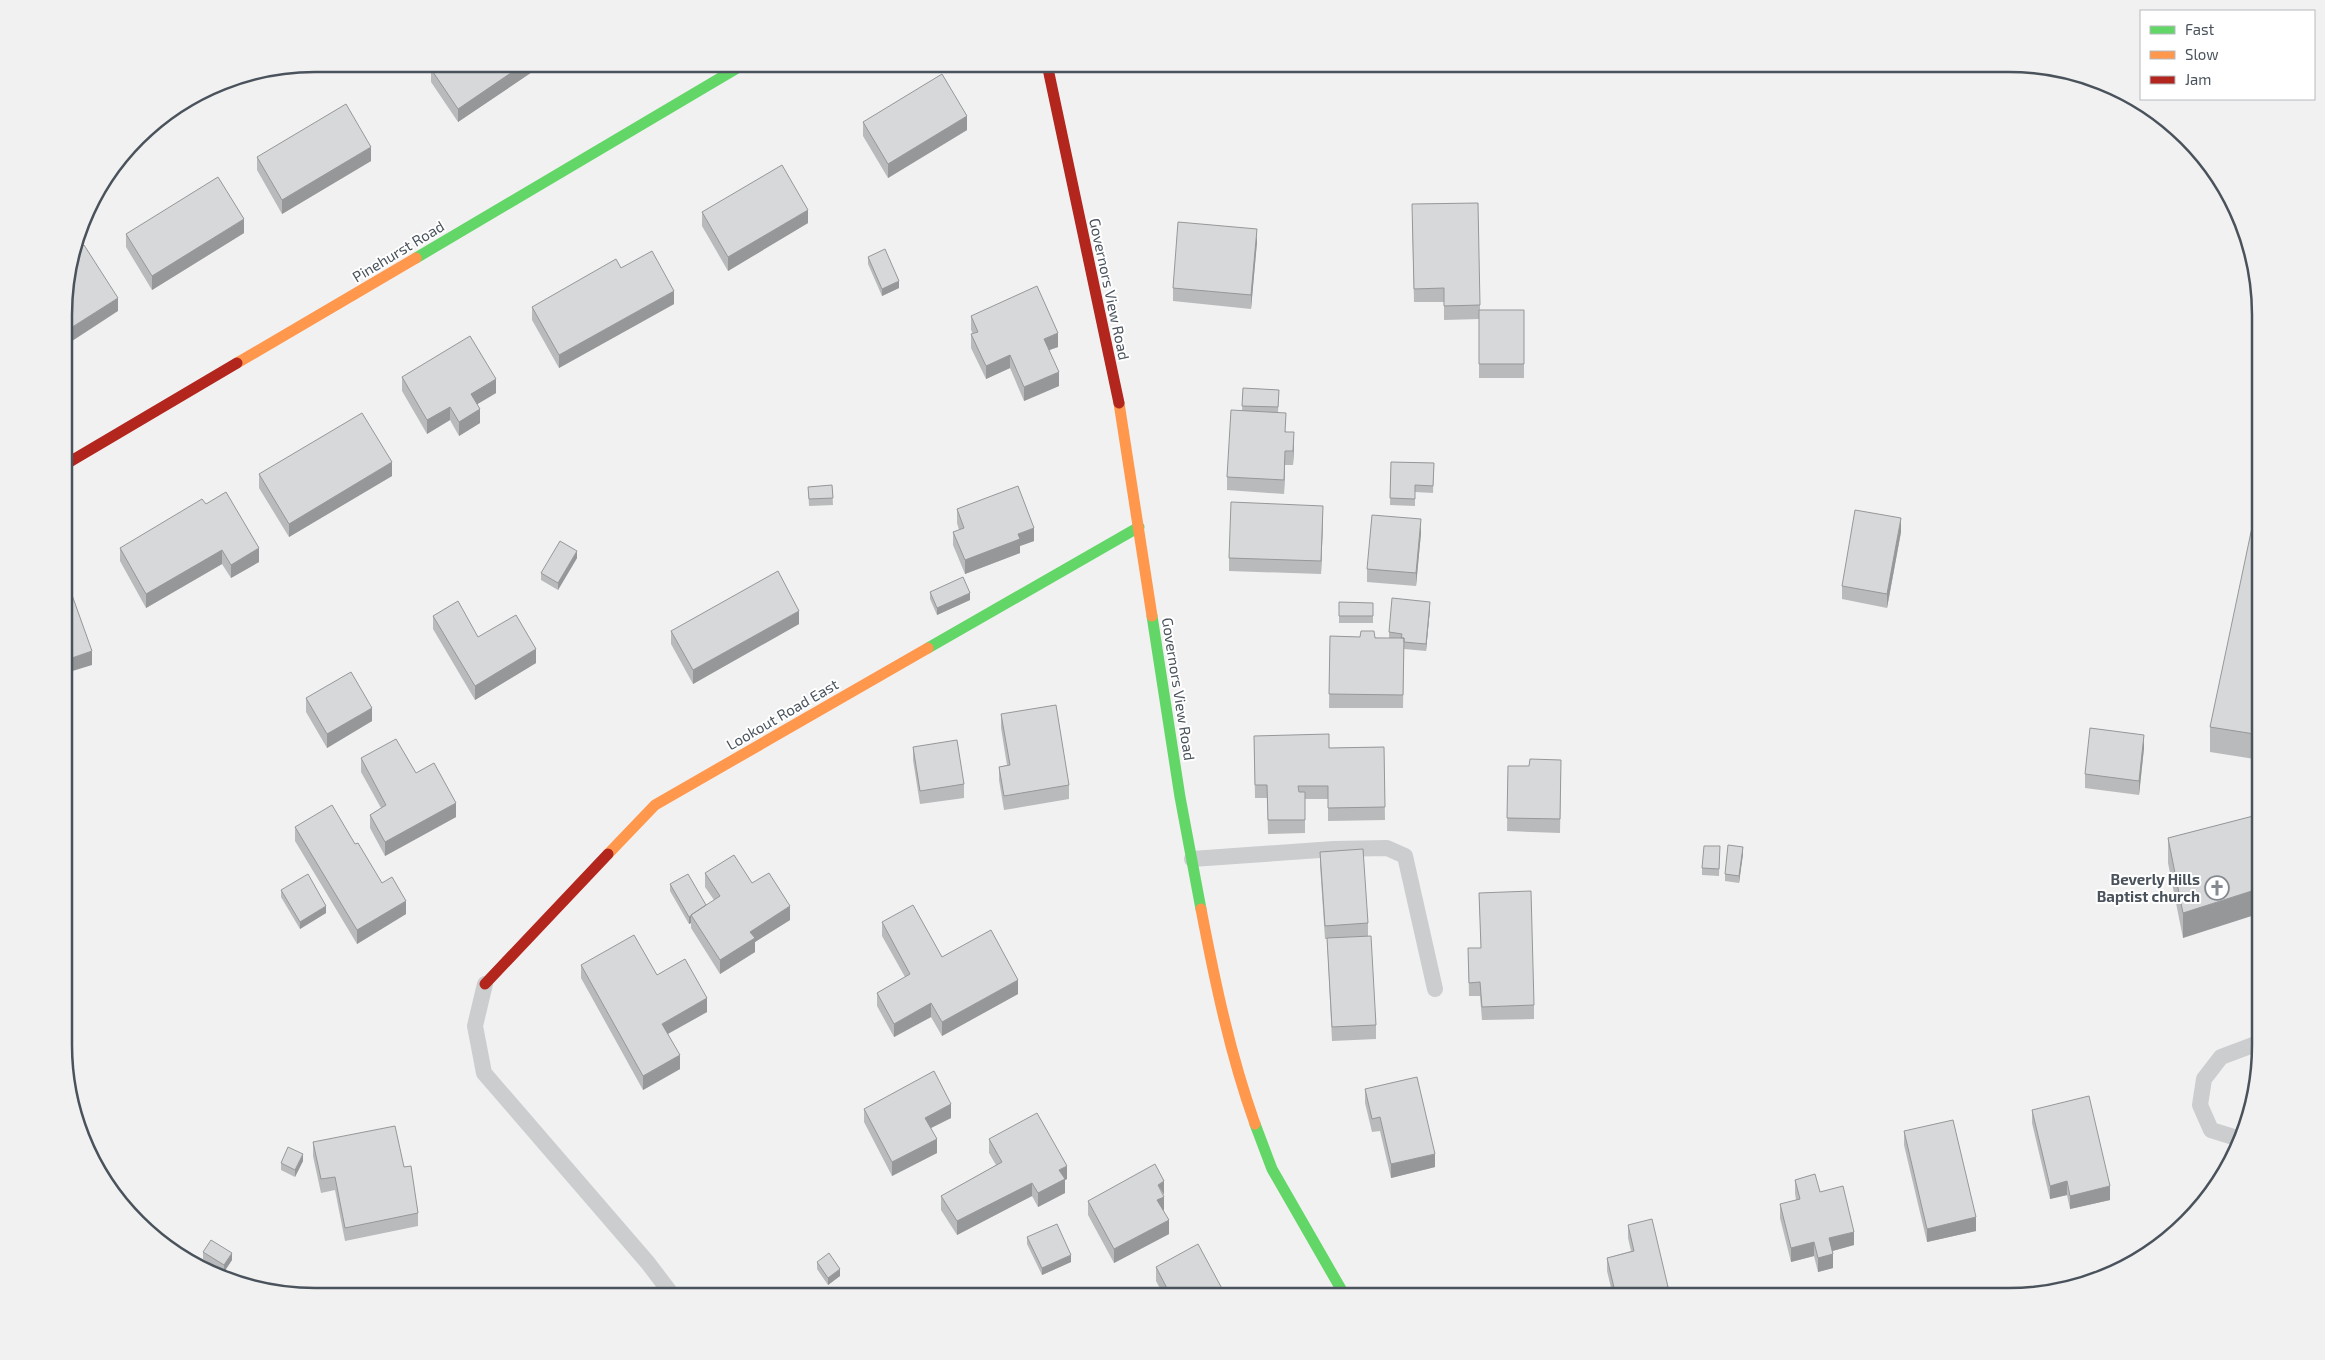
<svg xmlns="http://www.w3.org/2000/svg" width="2325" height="1360" font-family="'Exo 2',sans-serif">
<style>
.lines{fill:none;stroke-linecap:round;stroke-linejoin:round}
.lane{stroke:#cbcdcf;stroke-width:16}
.fast{stroke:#63d668;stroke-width:11}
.slow{stroke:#ff974d;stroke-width:11}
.jam{stroke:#b3261e;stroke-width:11}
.wall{fill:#b9babb}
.shaded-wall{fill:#969799}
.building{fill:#d7d8da;stroke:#969799}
.labels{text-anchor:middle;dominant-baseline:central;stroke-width:4;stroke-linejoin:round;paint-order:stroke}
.street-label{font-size:15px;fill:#4a535c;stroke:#fff}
.poi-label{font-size:15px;font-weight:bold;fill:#4a535c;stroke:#fff;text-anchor:end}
.rim{fill:none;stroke:#4a535c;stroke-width:2.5}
</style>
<rect width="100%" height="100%" fill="#f1f1f1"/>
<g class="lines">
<!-- lane -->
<path class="lane" d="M1192 859 1334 849 1387 848 1405 856 1435 989
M485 984 475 1026 484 1073 648 1263 673 1296
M2240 1139 2211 1130 2200 1105 2204 1079 2221 1057 2261 1042"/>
<!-- fast -->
<path class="fast" d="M416 258 744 64
M1152 616 1180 797 1201 909
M928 648 1139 527
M1255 1124 1272 1169 1345 1296"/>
<!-- slow -->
<path class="slow" d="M237 363 416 258
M1119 403 1152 616
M608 854 655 805 928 648
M1201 909C1215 982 1230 1054 1255 1124"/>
<!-- jam -->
<path class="jam" d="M1047 64 1119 403
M66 464 237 363
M485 984 608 854"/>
</g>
<!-- wall -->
<path class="wall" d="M535 64V70L458 122 431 82V69Z
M1197 64H1231V67Z
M863 122 967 130 888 178 863 136Z
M257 157 371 161 282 214 257 170Z
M702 212 808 223 728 271 702 226Z
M1412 218 1480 305V310H1524V378H1479V319L1444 320V302H1414Z
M244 233 152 290 126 247V234Z
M1257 242 1251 309 1173 301V288Z
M868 257 899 288 882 296 868 264Z
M621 268 674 304 559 368 532 320V307Z
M971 316 1058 347 1049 350 1059 386 1024 401 1010 368 986 379 971 348V334H973L971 330Z
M402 377 496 393 477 404 480 423 459 436 450 420 427 434 402 391Z
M1243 388 1279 390 1278 413 1286 432 1294 446 1293 465H1285L1284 494 1227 490V477L1242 411Z
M1391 462 1434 463 1433 493 1415 492V506L1390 505Z
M259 474 392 476 289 537 259 488Z
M832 485 833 505 809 506 808 487Z
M2261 495V760L2210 752V727Z
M206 504 259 562 231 578 222 564 146 608 120 561V548Z
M957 509 1034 541 1020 546V553L965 574 953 545V532L959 530 957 523Z
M1323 519 1321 574 1229 571V558Z
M1901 532 1887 608 1842 599V586Z
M1421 533 1416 586 1367 582V569Z
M577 558 558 590 541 580V573Z
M930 592 970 600 937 615 930 599Z
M1339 602 1373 603V623H1339Z
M1430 609 1426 651 1404 649 1403 708H1329L1330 636 1389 638V632Z
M433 616 478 637 536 663 475 700 433 629Z
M799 624 693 684 671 644V631Z
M306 698 372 721 327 748 306 712Z
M1001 714 1069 785V799L1004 810 999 780V767L1007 765 1001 728Z
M1254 736 1329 748 1384 747 1385 820 1328 821V799H1305V833L1268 834 1267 798H1255Z
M913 747 964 784V798L920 804 913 760Z
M2144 748 2139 795 2085 788V774Z
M361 758 416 773 456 817 385 856 370 828V815L381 808 361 772Z
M1508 766 1561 774 1560 833 1507 831Z
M2261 814 2183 938 2168 863V838Z
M295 827 355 844 382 883 406 914 357 944 295 841Z
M1720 846 1719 876 1702 875V868Z
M1320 852 1368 923V936L1376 1025V1039L1332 1041 1327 939H1325L1320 865Z
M1743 854 1739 883 1725 881V874Z
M705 873 752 883 790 920 755 942V952L720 974 691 928V923L689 924 670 891V884L706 905 714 900 705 887Z
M281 890 326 913 300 929 281 897Z
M1479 893 1534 1005V1019L1482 1020 1480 996H1469L1468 948H1481Z
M882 922 942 957 1018 994 942 1036 931 1017 894 1037 877 1006V993L905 977 882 936Z
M581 965 707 1012 668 1034 680 1069 643 1090 581 978Z
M1365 1089 1435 1167 1391 1178 1380 1131 1372 1132 1365 1103Z
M864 1109 951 1118 931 1128 937 1153 892 1176 864 1122Z
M2032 1110 2110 1200 2070 1209 2067 1195 2050 1199 2032 1123Z
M1904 1131 1976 1231 1927 1242 1904 1145Z
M989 1139 1067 1179 1065 1180V1193L1038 1207 1032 1196 957 1235 941 1210V1196L996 1165 989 1153Z
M313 1142 404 1167 418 1213V1226L345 1241 335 1190 321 1193 313 1156Z
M303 1161 295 1177 281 1170V1163Z
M1795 1180 1820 1192 1854 1245 1832 1251 1833 1268 1818 1272 1814 1256 1791 1262 1780 1218V1204L1796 1200 1795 1193Z
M1163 1195 1164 1210 1163 1211 1169 1234 1114 1263 1088 1215V1201Z
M1628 1225 1668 1296H1613L1607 1271V1258L1631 1251 1628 1238Z
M1027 1237 1071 1262 1042 1275 1027 1244Z
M203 1252 232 1260 224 1272 203 1259Z
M817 1262 840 1276 828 1285 817 1269Z
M1156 1267 1226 1296H1164L1156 1281Z"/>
<!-- shaded-wall -->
<path class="shaded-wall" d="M524 64H535V70L458 122V109Z
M967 116V130L888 178V164Z
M371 147V161L282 214V200Z
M808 210V223L728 271V257Z
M244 219V233L152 290V276Z
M1257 229V242L1251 309V295Z
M899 281V288L882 296V289Z
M674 291V304L559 368V355Z
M118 298V311L66 345V331Z
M1058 333V347L1044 352V339Z
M1010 355V368L986 379V366Z
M1059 372V386L1024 401V387Z
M496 379V393L471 408V394Z
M450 407V420L427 434V420Z
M480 409V423L459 436V422Z
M1294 432V446L1293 465V451Z
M1285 451V465L1284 494V480Z
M392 462V476L289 537V524Z
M1323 506V519L1321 574V561Z
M1901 518V532L1887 608V594Z
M1421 519V533L1416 586V573Z
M1034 528V541L1020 546V553L965 574V560L1018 534Z
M259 548V562L231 578V565Z
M222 550V564L146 608V594Z
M577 551V558L558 590V583Z
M970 593V600L937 615V608Z
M1430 602V609L1426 651V644Z
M799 611V624L693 684V670Z
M536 649V663L475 700V686Z
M92 651V665L66 673V660Z
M372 708V721L327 748V734Z
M2144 735V748L2139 795V781Z
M456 803V817L385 856V842Z
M1743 847V854L1739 883V876Z
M2261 888V913L2183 938V913Z
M406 901V914L357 944V930Z
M326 906V913L300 929V922Z
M790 906V920L755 942V952L720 974V960L750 932Z
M691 916V923L689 924V917Z
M1018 980V994L942 1036V1022Z
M707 998V1012L662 1037V1024Z
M931 1003V1017L894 1037V1024Z
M680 1055V1069L643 1090V1076Z
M951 1104V1118L925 1131V1118Z
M937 1139V1153L892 1176V1162Z
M303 1154V1161L295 1177V1170Z
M1435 1154V1167L1391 1178V1164Z
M1067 1166V1179L1065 1180V1193L1038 1207V1193L1059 1170Z
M1164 1181V1195L1158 1185Z
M2067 1181V1195L2050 1199V1186Z
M1032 1183V1196L957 1235V1221Z
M2110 1186V1200L2070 1209V1196Z
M1164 1197V1210L1157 1214V1200Z
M1976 1217V1231L1927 1242V1229Z
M1169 1220V1234L1114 1263V1249Z
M1854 1232V1245L1829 1252V1238Z
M1814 1242V1256L1791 1262V1248Z
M232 1253V1260L224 1272V1265Z
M1833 1254V1268L1818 1272V1258Z
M1071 1255V1262L1042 1275V1268Z
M840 1269V1276L828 1285V1278Z
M1668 1287V1296H1634Z"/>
<!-- building -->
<path class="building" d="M438 64H524L458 109 431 69Z
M942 74 967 116 888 164 863 122Z
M346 104 371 147 282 200 257 157Z
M782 165 808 210 728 257 702 212Z
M218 177 244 219 152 276 126 234Z
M1478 203 1480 305 1444 306V288L1414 289 1412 204Z
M1178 222 1257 229 1251 295 1173 288Z
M84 245 118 298 66 331V283L76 250Z
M885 249 899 281 882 289 868 257Z
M652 251 674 291 559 355 532 307 616 259 621 268Z
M1037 286 1058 333 1044 339 1059 372 1024 387 1010 355 986 366 971 334 978 332 971 316Z
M1479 310H1524V364H1479Z
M470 336 496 379 471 394 480 409 459 422 450 407 427 420 402 377Z
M1243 388 1279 390 1278 407 1242 406Z
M1231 410 1286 413 1285 432H1294L1293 451H1285L1284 480 1227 477Z
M362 413 392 462 289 524 259 474Z
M1391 462 1434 463 1433 486 1415 485V499L1390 498Z
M832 485 833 498 809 499 808 487Z
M1018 486 1034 528 1018 534 1020 539 965 560 953 532 964 528 957 509Z
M226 492 259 548 231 565 222 550 146 594 120 548 202 499 206 504Z
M2259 494 2261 495V735L2210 727Z
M1231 502 1323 506 1321 561 1229 558Z
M1855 510 1901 518 1887 594 1842 586Z
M1372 515 1421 519 1416 573 1367 569Z
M560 541 577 551 558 583 541 573Z
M778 571 799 611 693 670 671 631Z
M963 577 970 593 937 608 930 592Z
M72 595 92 651 66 660V597Z
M1392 598 1430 602 1426 644 1404 642V638H1401L1402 634 1389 632Z
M458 601 478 637 516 615 536 649 475 686 433 616Z
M1339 602 1373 603V616H1339Z
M1361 631H1374L1375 638H1404L1403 695 1329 694 1330 636 1360 637Z
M351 672 372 708 327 734 306 698Z
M1056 705 1069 785 1004 796 999 767 1010 765 1001 714Z
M2090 728 2144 735 2139 781 2085 774Z
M1329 734V748L1384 747 1385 807 1328 808V786H1298L1299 792H1305V820H1268L1267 785H1255L1254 736Z
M396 739 416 773 434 763 456 803 385 842 370 815 386 805 361 758Z
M957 740 964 784 920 791 913 747Z
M1530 759 1561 760 1560 819 1507 818 1508 766H1529Z
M332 805 355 844 358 843 382 883 392 877 406 901 357 930 295 827Z
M2261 814V888L2183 913 2168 838Z
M1728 845 1743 847 1739 876 1725 874Z
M1704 846H1720L1719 869 1702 868Z
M1363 849 1368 923 1325 926 1320 852Z
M734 855 752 883 769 873 790 906 750 932 755 938 720 960 691 915 720 896 705 873Z
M308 874 326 906 300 922 281 890Z
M688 874 706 905 691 915V916L689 917 670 884Z
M1531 891 1534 1005 1482 1007 1480 982 1469 983 1468 948H1481L1479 893Z
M913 905 942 957 991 930 1018 980 942 1022 931 1003 894 1024 877 993 910 974 882 922Z
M634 935 657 975 685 959 707 998 662 1024 680 1055 643 1076 581 965Z
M1371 936 1376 1025 1332 1027 1327 938Z
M934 1071 951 1104 925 1118 937 1139 892 1162 864 1109Z
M1417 1077 1435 1154 1391 1164 1380 1117 1372 1119 1365 1089Z
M2089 1096 2110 1186 2070 1196 2067 1181 2050 1186 2032 1110Z
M1037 1113 1067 1166 1059 1170 1065 1179 1038 1193 1032 1183 957 1221 941 1196 1002 1162 989 1139Z
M1953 1120 1976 1217 1927 1229 1904 1131Z
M395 1126 404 1167 411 1166 418 1213 345 1228 335 1177 321 1179 313 1142Z
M288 1147 303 1154 295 1170 281 1163Z
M1155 1164 1164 1181 1158 1185 1164 1197 1157 1200 1169 1220 1114 1249 1088 1201Z
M1815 1174 1820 1192 1843 1186 1854 1232 1829 1238 1833 1254 1818 1258 1814 1242 1791 1248 1780 1204 1800 1199 1795 1180Z
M1652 1219 1668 1287 1634 1296H1616L1607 1258 1634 1251 1628 1225Z
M1057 1224 1071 1255 1042 1268 1027 1237Z
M211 1240 232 1253 224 1265 203 1252Z
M1198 1244 1226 1296H1171L1156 1267Z
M829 1253 840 1269 828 1278 817 1262Z"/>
<!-- icons -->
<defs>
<g id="church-ring" transform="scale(1.25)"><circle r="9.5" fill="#fff" stroke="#848a90" stroke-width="1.5"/><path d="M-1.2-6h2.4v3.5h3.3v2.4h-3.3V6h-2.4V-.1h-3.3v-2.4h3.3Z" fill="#848a90"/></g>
</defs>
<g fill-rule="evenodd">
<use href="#church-ring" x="2217" y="888"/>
</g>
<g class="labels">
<!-- street labels -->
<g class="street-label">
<text transform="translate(398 251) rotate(-31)">Pinehurst Road</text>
<text transform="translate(1110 289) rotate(78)">Governors View Road</text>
<text transform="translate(1179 689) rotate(81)">Governors View Road</text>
<text transform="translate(782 714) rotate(-30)">Lookout Road East</text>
</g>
<!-- poi labels -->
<g class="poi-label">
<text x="2200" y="879">Beverly Hills<tspan x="2200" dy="17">Baptist church</tspan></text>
</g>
</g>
<!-- crop -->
<path d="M0 0H2325V1360H0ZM315 72H2009A243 243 0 0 1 2252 315V1045A243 243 0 0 1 2009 1288H315A243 243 0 0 1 72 1045V315A243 243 0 0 1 315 72Z" fill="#f1f1f2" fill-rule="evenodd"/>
<path class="rim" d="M315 72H2009A243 243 0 0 1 2252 315V1045A243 243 0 0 1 2009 1288H315A243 243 0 0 1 72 1045V315A243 243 0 0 1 315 72Z"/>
<!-- legend -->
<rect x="2140" y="10" width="175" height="90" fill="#ffffff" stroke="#b7babe"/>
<rect x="2150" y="26" width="25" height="8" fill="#63d668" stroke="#b7babe"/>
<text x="2185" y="35" font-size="15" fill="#4a535c">Fast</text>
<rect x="2150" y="51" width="25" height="8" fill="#ff974d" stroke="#b7babe"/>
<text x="2185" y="60" font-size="15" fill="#4a535c">Slow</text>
<rect x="2150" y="76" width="25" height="8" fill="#b3261e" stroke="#b7babe"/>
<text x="2185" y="85" font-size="15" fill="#4a535c">Jam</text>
</svg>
